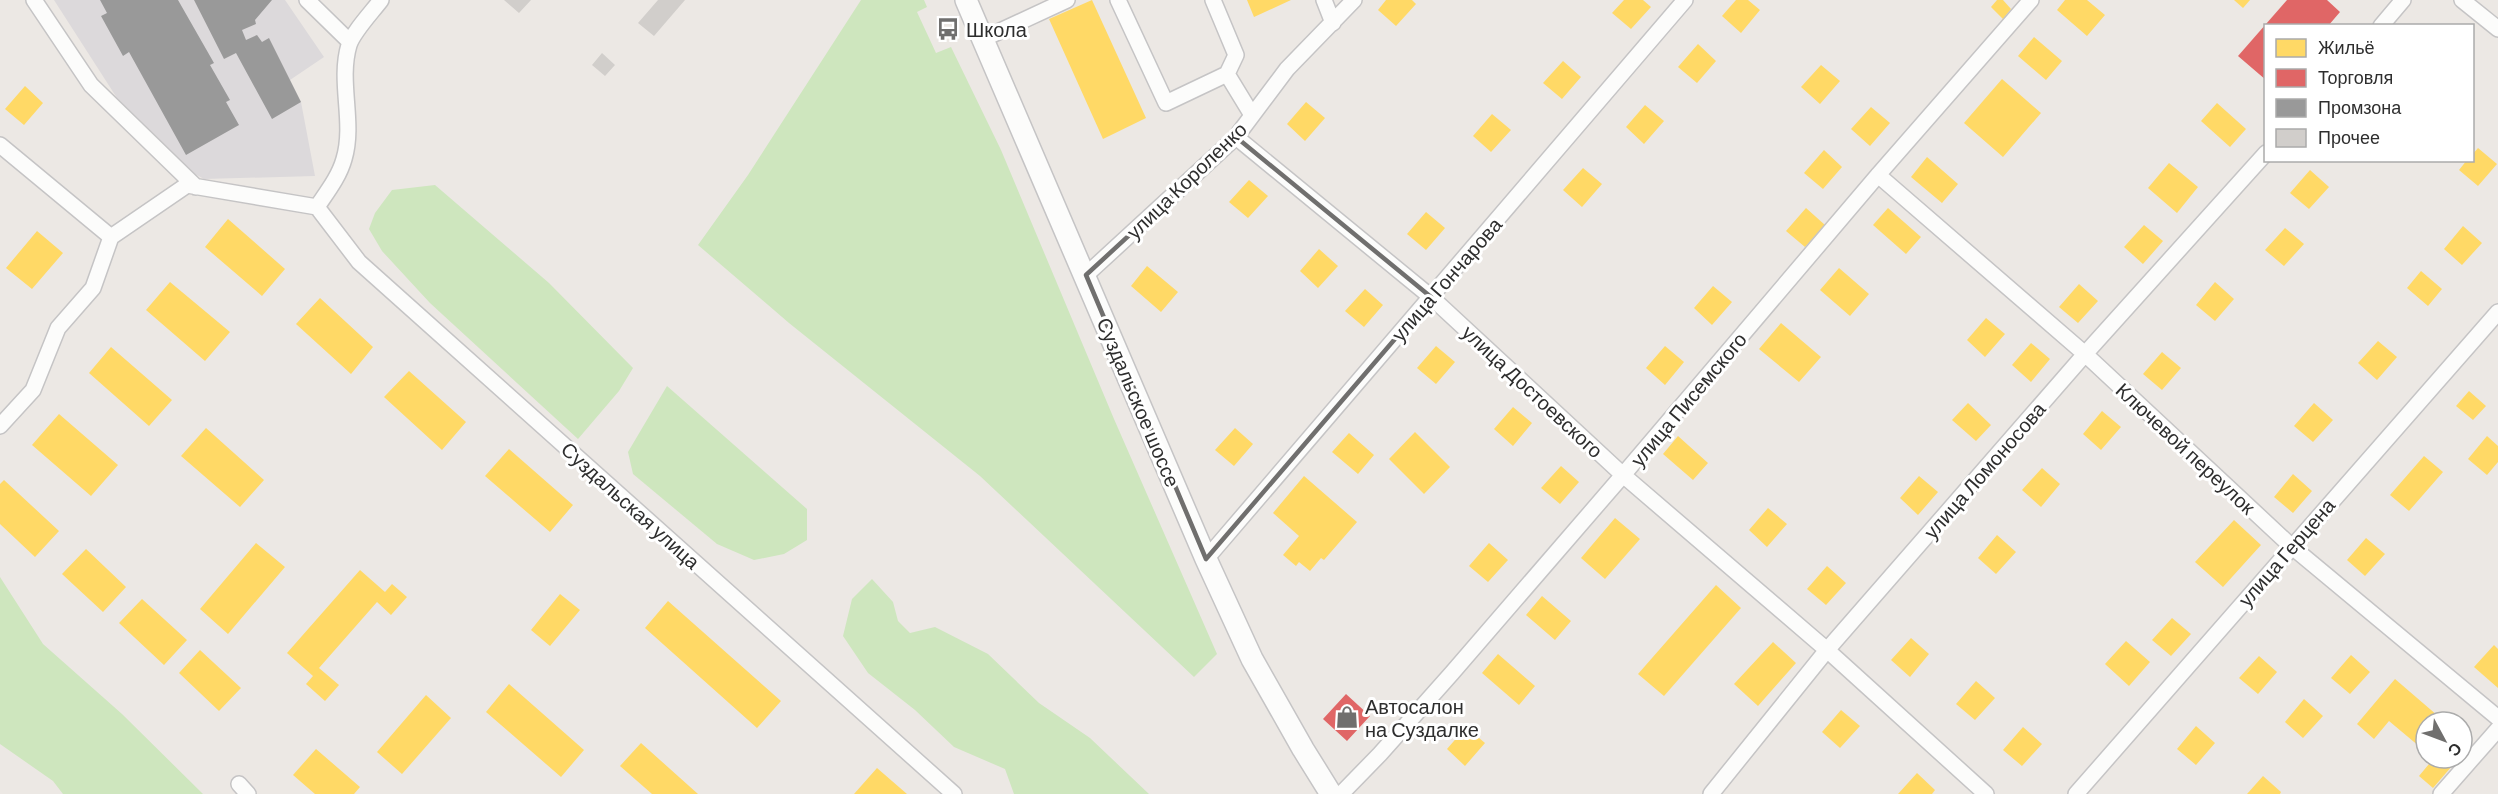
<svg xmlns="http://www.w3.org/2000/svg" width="2498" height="794" font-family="Barlow,sans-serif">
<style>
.industrial{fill:#dcd9db}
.green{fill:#cee6be}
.homes{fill:#ffd966}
.shops{fill:#e06666}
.industry{fill:#999}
.building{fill:#d1cecb}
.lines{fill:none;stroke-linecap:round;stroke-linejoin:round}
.street-casing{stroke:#c5c4c5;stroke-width:18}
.secondary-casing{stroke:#c5c4c5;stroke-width:24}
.street{stroke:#fcfcfb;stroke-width:15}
.secondary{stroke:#fcfcfb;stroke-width:21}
.marked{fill:none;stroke:#706f6e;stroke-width:4.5;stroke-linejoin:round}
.labels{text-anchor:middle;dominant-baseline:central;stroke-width:6;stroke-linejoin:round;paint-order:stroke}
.poi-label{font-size:20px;fill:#2e2e2e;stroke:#fff;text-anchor:start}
.street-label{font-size:20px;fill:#2e2e2e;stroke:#fff}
</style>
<rect width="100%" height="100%" fill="#ece8e4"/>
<!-- industrial -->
<path class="industrial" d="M54 0H285L324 57 290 80 301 102 315 176 204 179 195 174 117 98Z"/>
<!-- green -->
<path class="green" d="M861 0H924L927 7 917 12 936 53 951 47 1001 150 1114 419 1217 654 1194 677 980 476 789 323 698 245 748 175Z
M435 185 549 283 633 368 619 391 578 439 430 303 382 251 369 229 375 213 392 190Z
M667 386 807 509V540L784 554 754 560 717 544 633 474 628 452Z
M0 577 43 644 122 714 203 794H63L53 781 0 744Z
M872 579 893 602 898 621 910 633 935 627 988 654 1039 703 1090 738 1149 794H1014L1005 769 954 747 915 710 868 673 843 636 852 599Z"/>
<!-- homes -->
<path class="homes" d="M1092 0 1146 118 1103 139 1049 19Z
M1247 0H1291L1254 17Z
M1386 0H1412L1416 4 1396 26 1378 10Z
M1624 0H1643L1651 7 1631 29 1612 13Z
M1736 0H1748L1760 10 1741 33 1722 16Z
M1997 0H2003L2011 9 2003 19 1991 7Z
M2065 0H2087L2105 15 2087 36 2057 10Z
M2234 0H2250L2243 8Z
M2034 37 2062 61 2046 80 2018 56Z
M1698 44 1716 61 1697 83 1678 67Z
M1563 61 1581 77 1562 99 1543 83Z
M1821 65 1840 81 1820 104 1801 87Z
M2002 79 2041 113 2003 157 1964 123Z
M25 86 43 103 24 125 5 109Z
M1306 102 1325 118 1305 141 1287 124Z
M2217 103 2246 129 2230 147 2201 121Z
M1645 105 1664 121 1644 144 1626 127Z
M1871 107 1890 123 1870 146 1851 129Z
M1492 114 1511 130 1491 152 1473 136Z
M2478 148 2497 164 2478 186 2459 170 2467 160H2472V155Z
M1824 150 1842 167 1823 189 1804 173Z
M1927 157 1958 184 1942 203 1911 177Z
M2169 163 2198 187 2177 213 2148 188Z
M1583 168 1602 184 1582 207 1563 190Z
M2310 170 2329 187 2309 209 2290 193Z
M1249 180 1268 196 1248 218 1229 202Z
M1806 208 1825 225 1805 247 1786 231Z
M1888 208 1921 237 1906 254 1873 225Z
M1426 212 1445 228 1426 250 1407 234Z
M228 219 285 269 262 296 205 247Z
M2144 225 2163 241 2143 264 2124 247Z
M2463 226 2482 243 2462 265 2444 249Z
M2285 228 2304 244 2284 266 2265 250Z
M37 231 63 253 32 289 6 268Z
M1319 249 1338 266 1318 288 1300 271Z
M1147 266 1178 292 1161 312 1131 286Z
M1839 268 1869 294 1850 316 1820 290Z
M2421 271 2442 289 2428 306 2407 288Z
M170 282 230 332 205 361 146 310Z
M2215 282 2234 299 2215 321 2196 305Z
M2079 284 2098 301 2078 323 2059 307Z
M1713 286 1732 302 1712 325 1694 308Z
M1365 289 1383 305 1364 327 1345 311Z
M320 298 373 347 351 374 296 324Z
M1986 318 2005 334 1985 357 1967 340Z
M1781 323 1821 357 1799 382 1759 349Z
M2378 341 2397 357 2377 380 2358 363Z
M2031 343 2050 359 2031 382 2012 365Z
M1436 346 1455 362 1436 384 1417 368Z
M1665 346 1684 362 1665 385 1646 368Z
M111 347 172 400 149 426 89 373Z
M2162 352 2181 368 2162 390 2143 374Z
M409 371 466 422 442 450 384 397Z
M2469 391 2486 406 2473 420 2456 406Z
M1968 403 1991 425 1976 441 1952 420Z
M2314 403 2333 420 2313 442 2294 426Z
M1513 407 1532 423 1513 446 1494 429Z
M2102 411 2121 427 2101 450 2083 434Z
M59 414 118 465 91 496 32 445Z
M206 428 264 480 240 507 181 456Z
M1235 428 1253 444 1234 466 1215 450Z
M1415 432 1450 467 1424 494 1389 459Z
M1349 433 1374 455 1358 474 1332 452Z
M1678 436 1708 463 1693 480 1663 454Z
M2487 436 2498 446V462L2487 475 2468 459Z
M509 449 573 505 550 532 485 476Z
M2424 456 2443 472 2409 511 2390 495Z
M1561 466 1579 482 1560 504 1541 488Z
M2042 468 2060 484 2041 507 2022 490Z
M2293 474 2312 491 2293 513 2274 497Z
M1304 476 1357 522 1324 560 1321 558 1310 571 1299 562 1296 566 1283 555 1299 536 1273 513Z
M1919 476 1938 492 1918 515 1900 498Z
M4 480 59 531 35 557 0 524V484Z
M1768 508 1787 524 1767 547 1749 530Z
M1615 518 1640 539 1605 579 1581 558Z
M2234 520 2261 545 2223 587 2195 562Z
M1997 535 2016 552 1996 574 1978 558Z
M2366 538 2385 554 2365 576 2347 560Z
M256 543 285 567 228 634 200 609Z
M1489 543 1508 560 1488 582 1469 566Z
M86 549 126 587 103 612 62 574Z
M1827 566 1846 583 1826 605 1807 589Z
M360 570 385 592 392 584 407 597 391 615 377 602 319 668 339 685 325 701 306 684 313 676 287 653Z
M1716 585 1741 608 1664 696 1638 674Z
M560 594 580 610 550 646 531 630Z
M1542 596 1571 621 1555 640 1526 615Z
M142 599 187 640 164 665 119 623Z
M668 601 781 701 757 728 645 628Z
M2172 618 2191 634 2171 656 2152 640Z
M1911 638 1929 654 1910 677 1891 660Z
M2126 641 2150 662 2129 686 2105 664Z
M1773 642 1796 663 1758 706 1734 684Z
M2494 645 2498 649V688L2474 667Z
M200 650 241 688 219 711 179 673Z
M1498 654 1535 686 1519 705 1482 673Z
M2351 655 2370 672 2350 694 2331 678Z
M2259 656 2277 672 2258 694 2239 678Z
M2395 679 2445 722H2426V752L2389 721 2374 739 2357 724Z
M1976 681 1995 698 1975 720 1956 704Z
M509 684 584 750 561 777 486 712Z
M426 695 451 718 402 774 377 752Z
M2304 699 2323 716 2303 738 2285 722Z
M1841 710 1860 726 1840 748 1822 732Z
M2196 726 2215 743 2196 765 2177 749Z
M1466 727 1485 743 1465 766 1447 749Z
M2023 727 2042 744 2022 766 2003 750Z
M2462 737 2471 744 2462 754Z
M641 743 698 794H652L620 766Z
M316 749 360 787 354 794H315L293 775Z
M2434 758H2459L2433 788 2419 776Z
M877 768 907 794H854Z
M1917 773 1935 790 1932 794H1898Z
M2263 776 2281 792 2280 794H2247Z"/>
<!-- shops -->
<path class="shops" d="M2287 0H2327L2340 12 2328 26H2266V80L2238 56Z
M1346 694 1370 716 1347 741 1323 719Z"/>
<!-- industry -->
<path class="industry" d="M100 0H178L214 63 210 65 230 100 226 102 239 125 186 155 129 52 123 56 101 16 107 13Z
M194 0H272L255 20 256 24 242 30 246 40 257 35 262 42 269 38 301 102 272 119 236 53 224 59Z"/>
<!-- building -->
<path class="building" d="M504 0H531L519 13Z
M658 0H685L654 36 638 23Z
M602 53 615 65 605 76 592 65Z"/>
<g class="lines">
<!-- street casing -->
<g class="street-casing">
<path id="street" d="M34 0 91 85 196 187
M307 0 350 42
M1118 0 1166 103 1227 74 1236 55 1213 0
M1324 0 1333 23
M2462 0 2498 29
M2381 26 2403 0
M983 39 1067 0
M1227 74 1252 115
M1236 137 1431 297 1623 475 1827 650 1986 794
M0 145 111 237
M1878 175 2085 354 2291 546 2498 718
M317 207 359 262 954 794
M317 207C327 192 339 177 344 159 355 122 338 82 349 45 353 32 372 12 381 0
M1086 275 1236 137 1287 69 1354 0
M0 426 33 390 58 328 93 288 111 237 187 185 317 207
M1206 559 1685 0
M239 784 248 794
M1341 794 1380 754 1452 673 1623 475 1878 175 2031 0
M1711 794 1827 650 2085 354 2266 153
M2076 794 2498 312
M2441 794 2498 729"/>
</g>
<!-- secondary casing -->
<g class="secondary-casing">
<path id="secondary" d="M966 0 1206 559 1252 659 1303 749 1331 794"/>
</g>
<!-- street -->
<use href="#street" class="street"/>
<!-- secondary -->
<use href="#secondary" class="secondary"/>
</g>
<!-- marked area -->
<path class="marked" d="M1236 137 1431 297 1206 559 1086 275Z"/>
<!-- icons -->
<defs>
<g id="bus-bare" transform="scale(1.8)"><path d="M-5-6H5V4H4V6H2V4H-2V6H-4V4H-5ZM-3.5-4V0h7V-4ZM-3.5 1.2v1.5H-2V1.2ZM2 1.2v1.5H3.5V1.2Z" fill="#706f6e" stroke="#fff" stroke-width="2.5" paint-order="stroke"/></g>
<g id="shop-bare" transform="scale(1.8)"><path d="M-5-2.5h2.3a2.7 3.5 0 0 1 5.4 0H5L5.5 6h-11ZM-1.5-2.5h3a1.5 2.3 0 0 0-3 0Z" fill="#706f6e" stroke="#fff" stroke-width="2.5" paint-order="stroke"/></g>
</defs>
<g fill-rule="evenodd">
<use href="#bus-bare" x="948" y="29"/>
<use href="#shop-bare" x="1347" y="717"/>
</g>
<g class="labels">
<!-- poi labels -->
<g class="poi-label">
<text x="966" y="29">Школа</text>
<text x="1365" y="706">Автосалон<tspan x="1365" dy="23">на Суздалке</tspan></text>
</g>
<!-- street labels -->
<g class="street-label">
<text transform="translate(1186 180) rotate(-44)">улица Короленко</text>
<text transform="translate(1446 279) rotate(-49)">улица Гончарова</text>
<text transform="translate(1533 391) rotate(43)">улица Достоевского</text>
<text transform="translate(1688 399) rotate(-50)">улица Писемского</text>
<text transform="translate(1139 402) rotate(67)">Суздальское шоссе</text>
<text transform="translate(2186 448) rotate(43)">Ключевой переулок</text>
<text transform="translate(1984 470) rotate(-49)">улица Ломоносова</text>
<text transform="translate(631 505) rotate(42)">Суздальская улица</text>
<text transform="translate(2286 552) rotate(-49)">улица Герцена</text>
</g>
</g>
<!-- legend -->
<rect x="2264" y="24" width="210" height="138" fill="#ffffff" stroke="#ababab" stroke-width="1.5"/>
<rect x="2276" y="39" width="30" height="18" fill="#ffd966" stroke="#ababab" stroke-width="1.5"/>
<text x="2318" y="54" font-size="18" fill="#2e2e2e">Жильё</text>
<rect x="2276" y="69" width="30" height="18" fill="#e06666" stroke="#ababab" stroke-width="1.5"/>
<text x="2318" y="84" font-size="18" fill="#2e2e2e">Торговля</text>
<rect x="2276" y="99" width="30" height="18" fill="#999999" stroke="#ababab" stroke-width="1.5"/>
<text x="2318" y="114" font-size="18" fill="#2e2e2e">Промзона</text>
<rect x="2276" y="129" width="30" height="18" fill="#d1cecb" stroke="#ababab" stroke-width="1.5"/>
<text x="2318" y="144" font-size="18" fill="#2e2e2e">Прочее</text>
<!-- north arrow -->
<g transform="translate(2444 740) rotate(131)"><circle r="28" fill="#ffffff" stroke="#ababab" stroke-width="1.5"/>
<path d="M0-4.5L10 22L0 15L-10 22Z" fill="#706f6e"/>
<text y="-9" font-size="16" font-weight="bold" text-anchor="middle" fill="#2e2e2e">С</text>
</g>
</svg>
